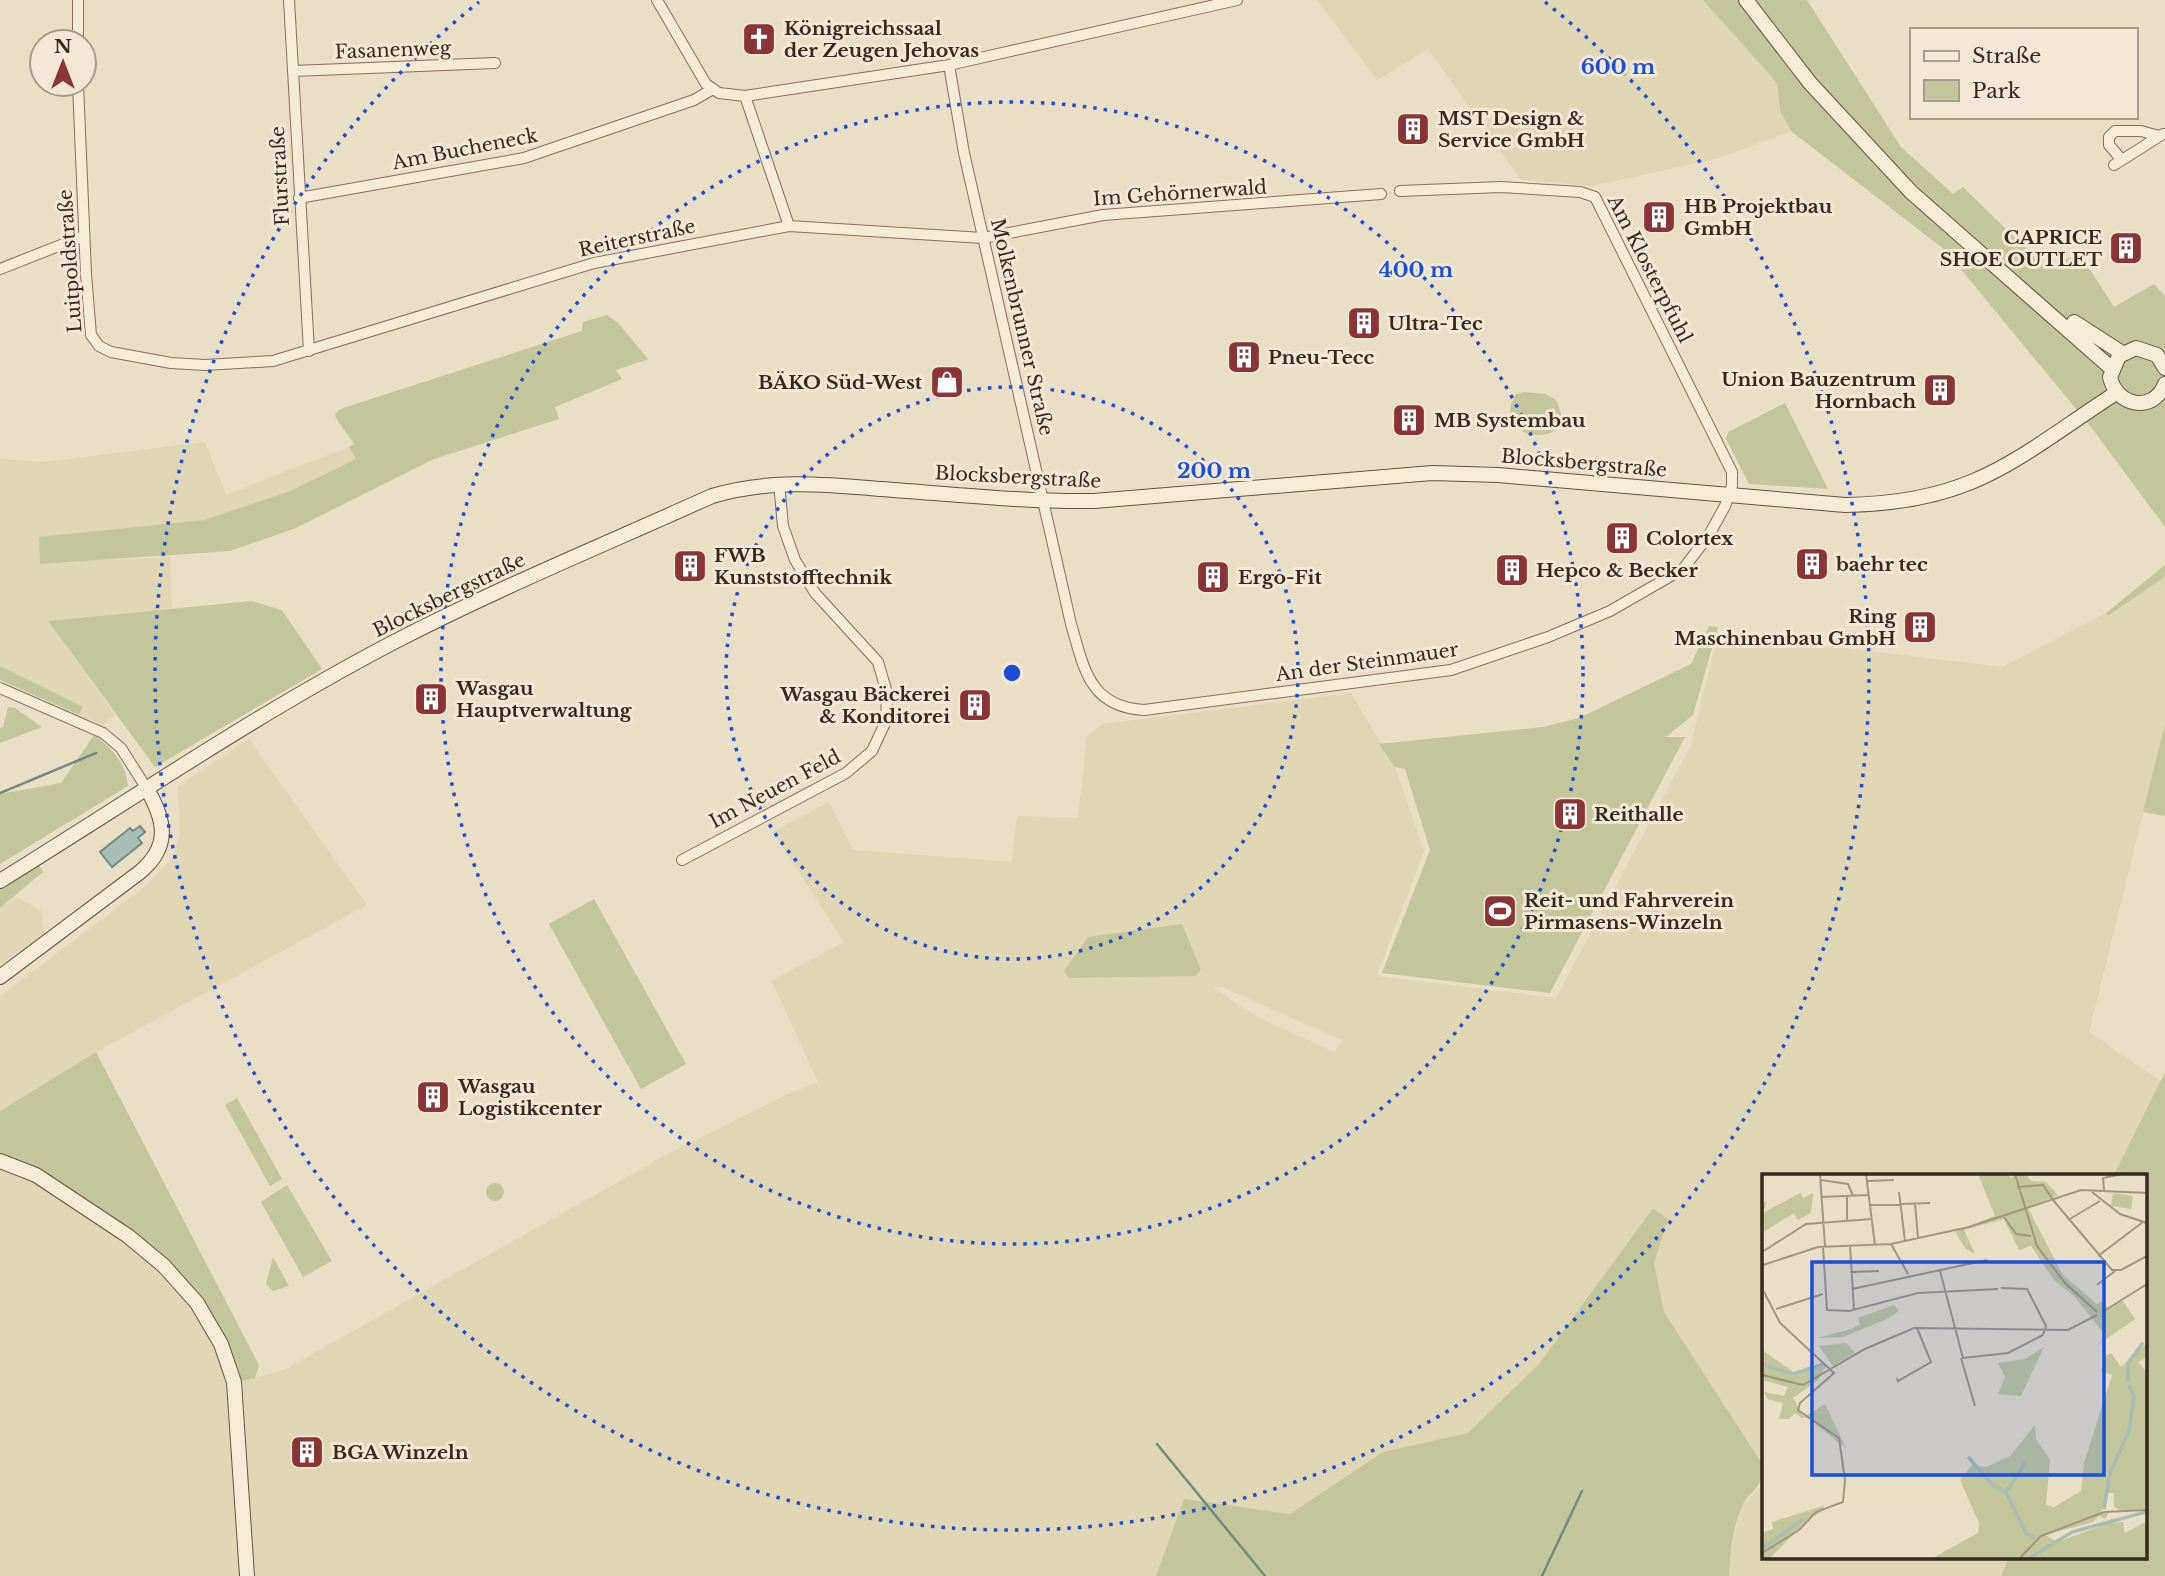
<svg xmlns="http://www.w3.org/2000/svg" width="2165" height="1576" font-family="'Libre Baskerville',serif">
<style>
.farmland{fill:#ded6b4;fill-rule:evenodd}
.green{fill:#c3c69b}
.water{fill:#a7bdb6;stroke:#6f8b83;stroke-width:2}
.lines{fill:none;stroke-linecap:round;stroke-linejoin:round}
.stream{stroke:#6f8b83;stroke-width:2.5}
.street-casing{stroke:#83705e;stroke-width:12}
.secondary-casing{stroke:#655241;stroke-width:16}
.street{stroke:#f5ecd8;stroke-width:10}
.secondary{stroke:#f5ecd8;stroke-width:14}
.ring{fill:none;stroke:#1d4ed8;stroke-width:3.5;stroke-dasharray:3.5 7}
.labels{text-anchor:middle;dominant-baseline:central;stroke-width:6;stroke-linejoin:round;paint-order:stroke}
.poi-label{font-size:19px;font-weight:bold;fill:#352920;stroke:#f2e8d5;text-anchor:start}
.street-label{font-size:19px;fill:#352920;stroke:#f2e8d5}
.inset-river{fill:none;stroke:#a7bdb6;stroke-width:3.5}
.inset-road{fill:none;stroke:#a19684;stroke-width:2}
.view{fill:#1d4ed8;fill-opacity:0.15;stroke:#1d4ed8;stroke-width:3.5}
.inset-edge{fill:none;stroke:#352920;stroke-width:3.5}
.centre{fill:#1d4ed8;stroke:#f2e8d5;stroke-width:3.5}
.ring-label{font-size:21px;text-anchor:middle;font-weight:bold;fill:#1d4ed8;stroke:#f2e8d5;stroke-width:6;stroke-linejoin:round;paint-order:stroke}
</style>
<rect width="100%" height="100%" fill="#e9dec6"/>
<!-- farmland -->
<path class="farmland" d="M1317 0H1703L1777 83 1780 111 1791 131 1719 158 1593 186 1521 180 1428 49 1377 80Z
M205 442 226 495 349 447 356 459 290 491 204 520 40 537 41 563 170 557 172 608 48 621 115 715 103 725 79 715 83 708 0 666V459L45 462Z
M2165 577V724L2089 1032 2162 1082 2114 1175H1764V1557H2009L2001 1576H1729L1730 1545 1742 1506 1762 1484 1763 1465 1664 1312 1654 1263 1668 1220 1653 1208 1539 1364 1468 1434 1383 1452 1290 1514 1184 1500 1156 1576H0V1161L80 1202 197 1303 234 1382 255 1378 284 1370 673 1151 788 1094 818 1082 772 981 844 942 773 832 829 802 853 850 1012 862 1017 816 1078 818 1087 736 1103 724 1351 693 1395 767 1424 851 1377 976 1556 998 1691 745 1718 633 2002 667 2106 613 2109 616ZM1222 987 1341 1040V1041L1334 1052 1275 1025 1244 1009 1214 988Z
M249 739 367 905 96 1052 0 1111V996L147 885 171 859 180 835 178 786Z
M17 897 41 911 44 934 0 965V908Z"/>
<!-- green -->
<path class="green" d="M1703 0H1807L1901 147 1953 194 1963 187 2045 267 2080 254 2114 307 2154 284 2165 296V527L2091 427 1945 250 1791 131 1780 111 1777 83Z
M607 315 618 323 648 359 616 370 622 379 555 407 559 419 434 459 296 528 230 551 40 564 39 537 204 520 290 491 356 459 349 447 354 444 336 418 335 414 340 409 582 331 583 322Z
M1525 392 1546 394 1557 401 1564 424C1548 440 1524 438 1509 421L1511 404 1516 394Z
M1785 403 1828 489 1749 484 1726 439 1728 432Z
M2165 565V577L2108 616 2106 613Z
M251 601 282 610 322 669 155 767 48 621Z
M1709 626 1718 627 1693 715 1666 737H1685L1550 993 1382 973 1430 850 1405 769 1395 767 1379 744 1543 727 1579 718 1691 664Z
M0 666 83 707 79 715 0 680Z
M8 707 15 708 42 727 0 743V728L3 727Z
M2165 724V816L2143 812Z
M94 735C113 749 125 762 128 786L0 864V794L61 783Z
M39 865 43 872 0 908V883Z
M594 899 686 1064 641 1089 549 924Z
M1182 924 1201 970 1195 976 1069 978 1064 971 1088 937Z
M96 1052 259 1365 255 1378 234 1382 197 1303 128 1236 0 1161V1111Z
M2165 1072V1576H2001L2009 1557H2146V1175H2114Z
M237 1098 282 1179 270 1186 225 1105Z
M486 1192a9 9 0 1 1 18 0a9 9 0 1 1-18 0Z
M287 1185 332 1261 303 1277 261 1202Z
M1653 1208 1668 1219 1654 1263 1664 1312 1763 1465C1761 1495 1750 1487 1741 1509 1732 1530 1730 1553 1729 1576H1156L1184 1499 1290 1514 1383 1452 1468 1433 1539 1364Z
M273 1257 289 1286 273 1291 266 1284Z"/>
<!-- water -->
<path class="water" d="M140 826 145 832 138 838 142 843 112 867 100 852 130 828 133 831Z"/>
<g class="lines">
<!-- stream -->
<path class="stream" d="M0 793 96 753
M1157 1444 1265 1576
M1542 1576 1582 1491"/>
<!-- street casing -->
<g class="street-casing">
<path id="street" d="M78 0V42
M289 0 309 351
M657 0 706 84 719 93 745 96 949 65 1237 0
M949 65 964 153 1071 624C1084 668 1089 707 1144 710L1451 670 1548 637 1610 611 1683 569 1709 535 1725 506 1732 486V472L1595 197 1580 192 1501 187 1400 191
M293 71 495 63
M78 84 86 274 91 335 99 346 111 352 171 363 205 365 273 361 594 263 789 226 983 238 1103 215 1381 194
M745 96 789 226
M2122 160 2109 145V137L2115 131H2141L2159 136
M2114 165 2163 134
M299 198 524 158 694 100 713 89
M0 269 84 236
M0 688 103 733 121 748 147 789
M682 860 846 773 872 751 886 721 887 693 878 662 815 593 795 560 783 526 779 483"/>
</g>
<!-- secondary casing -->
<g class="secondary-casing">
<path id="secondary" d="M1746 0 1810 83 1911 192 2111 368
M2074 322 2122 353
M2165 368 2157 355 2136 348 2119 356 2110 377C2116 406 2153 414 2165 384
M0 881C131 800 258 713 394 642 498 588 606 544 712 496 769 479 822 484 881 489 952 494 1023 502 1094 501L1432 473 1498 475 1845 505C1974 503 2015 459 2116 393
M0 977 140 872C171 846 165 820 147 789
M0 1161 36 1175 128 1236 164 1266 197 1303 221 1344 234 1382 247 1576"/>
</g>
<!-- street -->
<use href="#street" class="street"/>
<!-- secondary -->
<use href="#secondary" class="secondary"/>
</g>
<!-- distance rings -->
<g class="ring">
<circle cx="1012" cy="673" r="286"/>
<circle cx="1012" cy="673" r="571"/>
<path d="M1545 2A857 857 0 1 1 479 2"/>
</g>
<!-- icons -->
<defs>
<g id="church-square" transform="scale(1.75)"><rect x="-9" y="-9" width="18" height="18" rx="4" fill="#8b3438" stroke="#f2e8d5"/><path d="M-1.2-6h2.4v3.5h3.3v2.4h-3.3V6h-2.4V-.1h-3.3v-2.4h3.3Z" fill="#fff"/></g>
<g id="building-square" transform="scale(1.75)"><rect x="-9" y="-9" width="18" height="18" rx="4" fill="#8b3438" stroke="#f2e8d5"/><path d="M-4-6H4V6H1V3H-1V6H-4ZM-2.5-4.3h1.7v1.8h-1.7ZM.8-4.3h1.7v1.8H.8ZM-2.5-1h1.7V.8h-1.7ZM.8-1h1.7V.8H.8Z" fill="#fff"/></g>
<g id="shop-square" transform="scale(1.75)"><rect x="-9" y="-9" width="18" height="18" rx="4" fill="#8b3438" stroke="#f2e8d5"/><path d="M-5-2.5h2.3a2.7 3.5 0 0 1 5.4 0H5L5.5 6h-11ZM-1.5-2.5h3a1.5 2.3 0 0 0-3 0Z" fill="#fff"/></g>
<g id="stadium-square" transform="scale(1.75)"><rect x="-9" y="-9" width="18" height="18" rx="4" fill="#8b3438" stroke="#f2e8d5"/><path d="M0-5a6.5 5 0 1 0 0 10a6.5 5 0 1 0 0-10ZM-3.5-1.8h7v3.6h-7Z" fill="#fff"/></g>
</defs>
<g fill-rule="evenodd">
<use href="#church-square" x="759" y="39"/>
<use href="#building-square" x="1413" y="129"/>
<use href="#building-square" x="1659" y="217"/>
<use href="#building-square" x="2126" y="248"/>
<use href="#building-square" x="1364" y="323"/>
<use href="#building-square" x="1244" y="357"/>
<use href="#shop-square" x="947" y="382"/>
<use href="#building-square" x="1940" y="390"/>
<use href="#building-square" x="1409" y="420"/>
<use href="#building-square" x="1622" y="538"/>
<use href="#building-square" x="1812" y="564"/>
<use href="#building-square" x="690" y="566"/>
<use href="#building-square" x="1512" y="570"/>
<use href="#building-square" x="1213" y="577"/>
<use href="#building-square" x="1920" y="627"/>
<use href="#building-square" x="431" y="699"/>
<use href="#building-square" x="975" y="705"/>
<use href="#building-square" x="1570" y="814"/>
<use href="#stadium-square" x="1500" y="911"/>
<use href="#building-square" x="433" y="1097"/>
<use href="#building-square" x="307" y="1452"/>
</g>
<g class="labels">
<!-- poi labels -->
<g class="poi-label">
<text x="784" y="28">Königreichssaal<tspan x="784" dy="22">der Zeugen Jehovas</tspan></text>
<text x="1438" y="118">MST Design &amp;<tspan x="1438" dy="22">Service GmbH</tspan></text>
<text x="1684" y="206">HB Projektbau<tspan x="1684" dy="22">GmbH</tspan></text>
<text x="2102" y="237" text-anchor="end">CAPRICE<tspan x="2102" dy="22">SHOE OUTLET</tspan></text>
<text x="1388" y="323">Ultra-Tec</text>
<text x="1268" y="357">Pneu-Tecc</text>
<text x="1916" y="379" text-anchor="end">Union Bauzentrum<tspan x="1916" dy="22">Hornbach</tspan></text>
<text x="922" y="382" text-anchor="end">BÄKO Süd-West</text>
<text x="1434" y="420">MB Systembau</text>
<text x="1646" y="538">Colortex</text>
<text x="714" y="555">FWB<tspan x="714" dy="22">Kunststofftechnik</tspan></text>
<text x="1836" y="564">baehr tec</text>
<text x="1536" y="570">Hepco &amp; Becker</text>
<text x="1238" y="577">Ergo-Fit</text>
<text x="1896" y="616" text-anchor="end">Ring<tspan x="1896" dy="22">Maschinenbau GmbH</tspan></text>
<text x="456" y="688">Wasgau<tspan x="456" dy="22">Hauptverwaltung</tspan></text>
<text x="950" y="694" text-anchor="end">Wasgau Bäckerei<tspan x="950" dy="22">&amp; Konditorei</tspan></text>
<text x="1594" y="814">Reithalle</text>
<text x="1524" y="900">Reit- und Fahrverein<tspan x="1524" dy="22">Pirmasens-Winzeln</tspan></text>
<text x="458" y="1086">Wasgau<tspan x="458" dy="22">Logistikcenter</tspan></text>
<text x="332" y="1452">BGA Winzeln</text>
</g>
<!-- street labels -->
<g class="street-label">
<text transform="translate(393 50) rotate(-2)">Fasanenweg</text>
<text transform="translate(465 149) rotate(-11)">Am Bucheneck</text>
<text transform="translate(280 176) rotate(-93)">Flurstraße</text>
<text transform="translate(1180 193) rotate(-4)">Im Gehörnerwald</text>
<text transform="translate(637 238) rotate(-12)">Reiterstraße</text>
<text transform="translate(70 261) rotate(-94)">Luitpoldstraße</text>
<text transform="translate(1650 269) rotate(63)">Am Klosterpfuhl</text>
<text transform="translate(1022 327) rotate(77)">Molkenbrunner Straße</text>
<text transform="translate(1584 463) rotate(5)">Blocksbergstraße</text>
<text transform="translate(1018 477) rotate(3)">Blocksbergstraße</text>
<text transform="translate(449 595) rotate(-26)">Blocksbergstraße</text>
<text transform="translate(1367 662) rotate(-8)">An der Steinmauer</text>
<text transform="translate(775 789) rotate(-28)">Im Neuen Feld</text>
</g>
</g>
<!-- overview -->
<g transform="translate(1762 1174)">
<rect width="385" height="385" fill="#e9dec6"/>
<path d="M216 0H244L250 4 251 0H264L269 7 284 8 296 21 266 34 301 101 335 130 340 127 347 135 360 126 373 145 334 172 344 162 312 122 292 106 269 72 257 76 242 45 202 56 213 80 203 74 193 57 233 42ZM38 19 41 24 51 19 49 39 36 46 32 39 3 57 0 54V30L5 27 1 39ZM351 19 371 22 369 35 349 32ZM132 131 137 137 125 145 81 163 55 164 89 155 98 150 96 144ZM84 169 93 179 71 192 57 172ZM385 169V183L376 188 385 198V335L360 338 352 332V319H346L339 339 347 338 343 345 337 342 331 348 283 361 295 368 347 349 361 348 363 359 385 347V385H169L216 359 217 349 198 306 210 291 224 293 248 282 273 251 274 265 288 286 284 331 292 333 319 317 322 289 350 201 339 198 343 182 349 179 359 193ZM282 173 259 222 236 220 243 203 236 189 263 185ZM0 176 33 199 65 190 56 206 31 224 42 243 63 230 84 274 45 244H40L33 239 27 245H17L21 229 6 225 2 218 22 222 26 213 0 206ZM61 332 63 336 48 344 7 385H0V359L11 355 10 348Z" fill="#c3c69b"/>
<path class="inset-river" d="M0 190 31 200 62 190M366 209V189L381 169M206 283 231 311 244 318 264 359 273 364M245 317 263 289M342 335 348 299 367 257 372 223 367 211M0 375 41 345M266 385 310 358 384 338"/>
<path class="inset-road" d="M58 0 63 72M104 0 113 71M253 0 275 72 303 109 335 138M59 6 86 10 91 22M105 7 132 6M255 13 281 11 291 26M342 16 341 4 360 0M137 18 143 67M330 18 358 40 385 49M85 22V46M59 23 106 21M291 26 350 96H359L385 82M153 29 156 64M108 31 168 29M242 43 254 60 269 62M306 46 338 27M129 70 146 100M88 71 92 136M61 73 65 136 87 137 156 119 236 115M0 78 44 50 110 45M336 82 381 48M0 83 1 116 18 149 72 199 38 229 36 236 77 264 83 306 81 328 54 338 37 356 0 379M1 91 56 73 129 70 207 53 319 16 385 19M178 97 201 184 246 179 281 161 284 152 265 115 239 114M90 98 117 97M335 111 353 97M90 115 225 86M14 135 61 120M342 137 385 110M199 184 213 232M0 201 41 211 103 175 152 154 306 156 335 141M135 204 136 207 169 188 155 154M257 385 279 362 342 338 385 336"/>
<path class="view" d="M50 88H342V301H50Z"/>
<rect width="385" height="385" class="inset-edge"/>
</g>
<circle cx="1012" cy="673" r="10" class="centre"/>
<g class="ring-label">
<text x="1618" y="74">600 m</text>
<text x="1416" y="277">400 m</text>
<text x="1214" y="478">200 m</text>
</g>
<!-- legend -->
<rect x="1910" y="28" width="228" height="91" fill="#f2e8d5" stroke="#a69c8d" stroke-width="2"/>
<rect x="1924" y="51" width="35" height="10" fill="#f5ecd8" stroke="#a69c8d" stroke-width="2"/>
<text x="1972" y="63" font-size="21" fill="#352920">Straße</text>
<rect x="1924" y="80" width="35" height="21" fill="#c3c69b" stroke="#a69c8d" stroke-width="2"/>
<text x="1972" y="98" font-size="21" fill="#352920">Park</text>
<!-- north arrow -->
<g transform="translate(63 63)"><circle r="33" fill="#f2e8d5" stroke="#a69c8d" stroke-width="2"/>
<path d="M0-5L12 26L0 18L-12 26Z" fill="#8b3438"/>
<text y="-10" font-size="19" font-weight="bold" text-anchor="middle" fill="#352920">N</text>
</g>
</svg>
